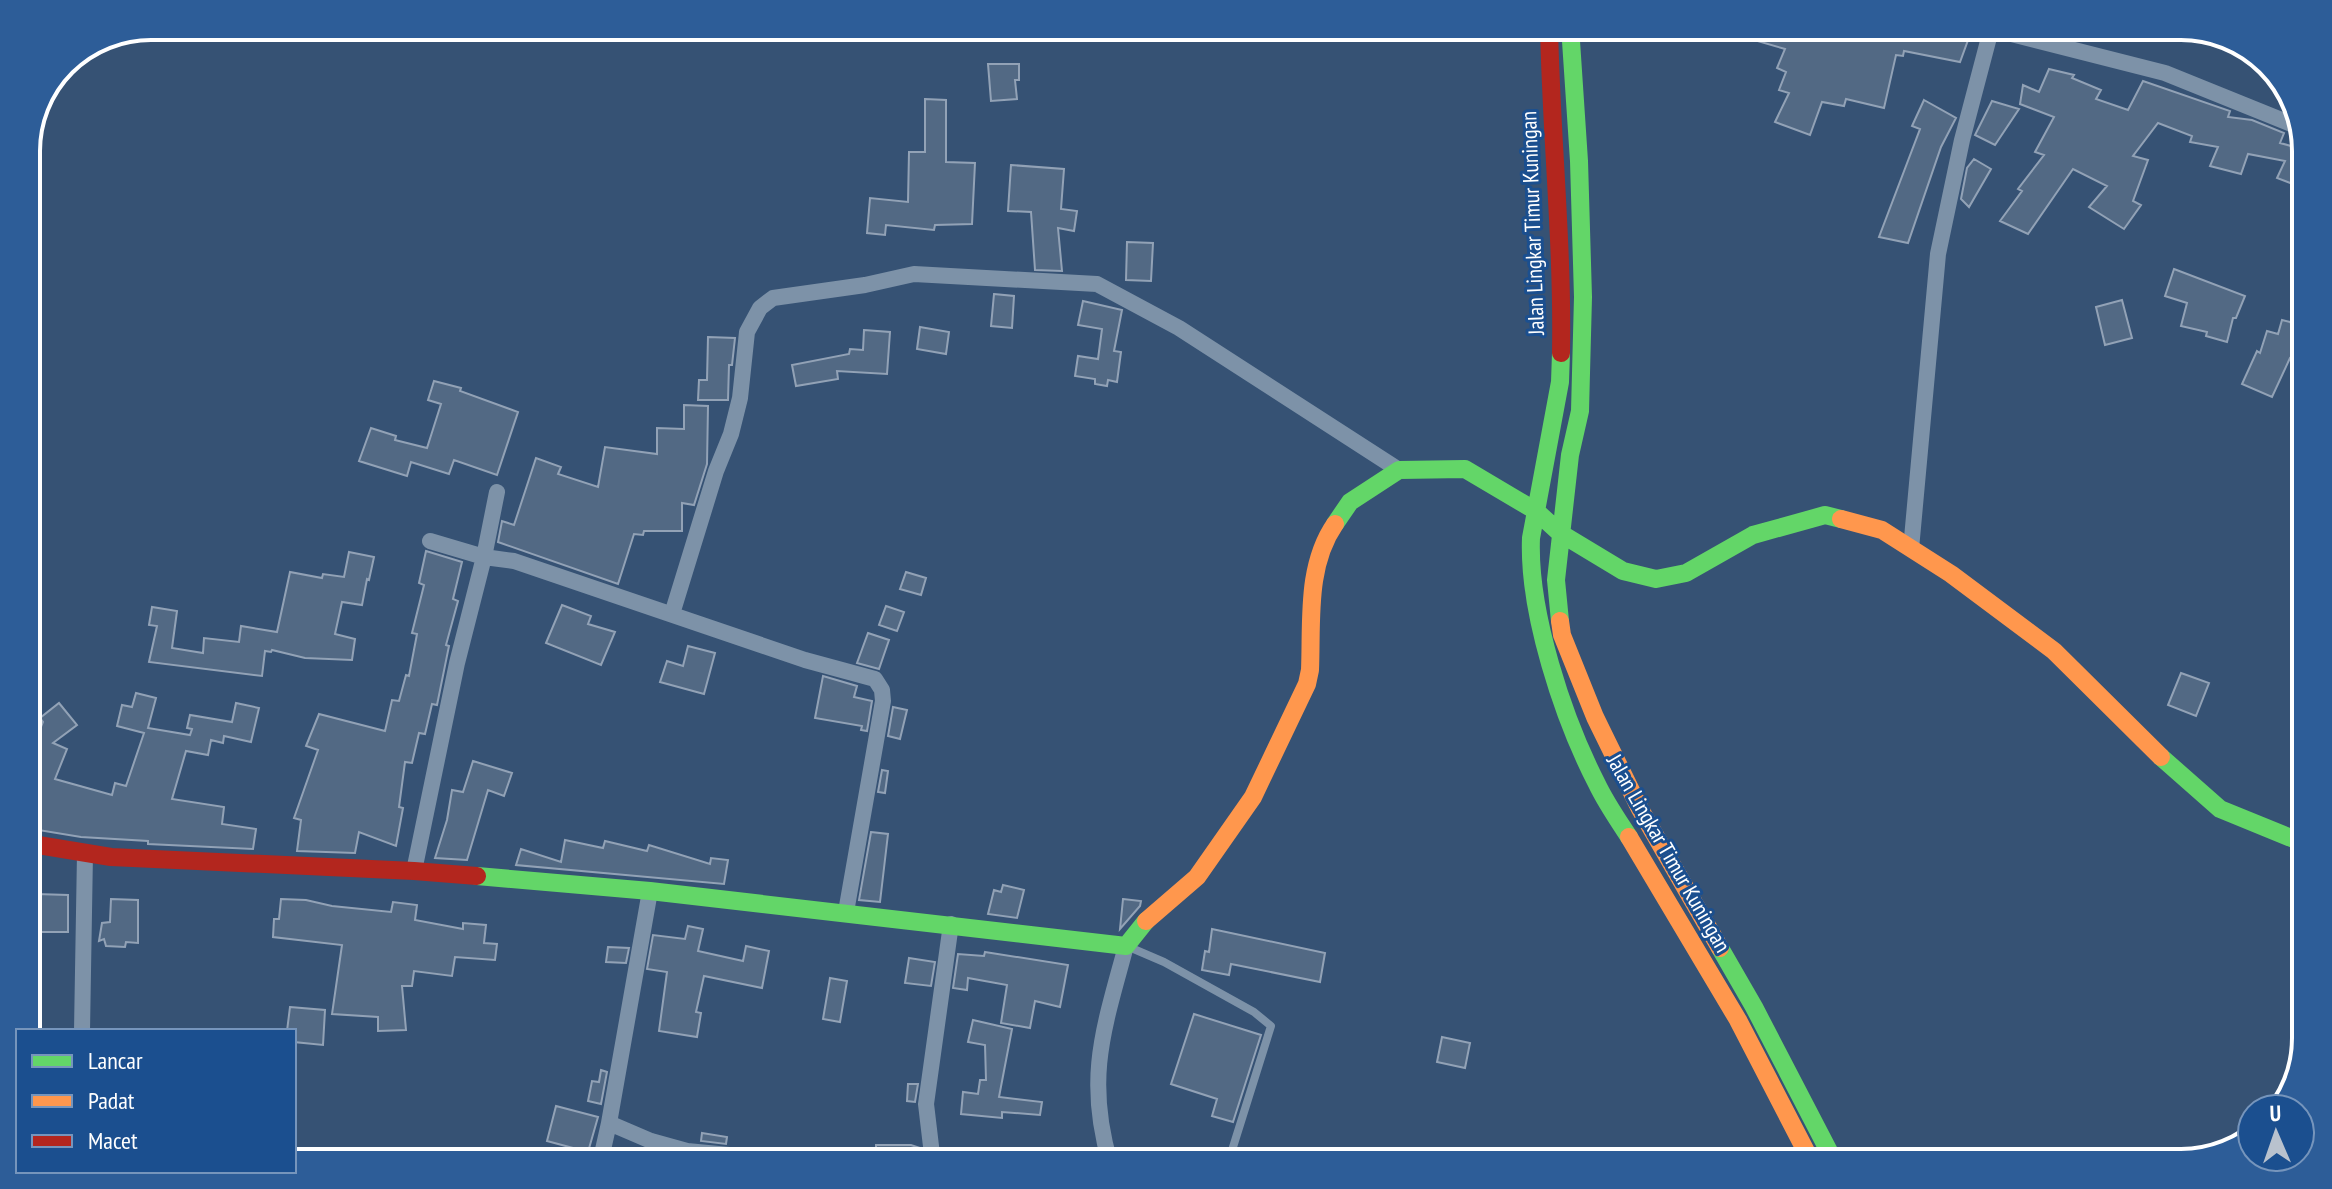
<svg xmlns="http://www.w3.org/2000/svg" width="2332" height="1189" font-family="'PT Sans Narrow',sans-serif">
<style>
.building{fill:#526984;stroke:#92a2b6;stroke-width:2}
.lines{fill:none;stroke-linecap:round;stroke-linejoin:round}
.lane{stroke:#7d92a8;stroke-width:8}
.street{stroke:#7d92a8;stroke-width:16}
.fast{stroke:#63d668;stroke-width:18}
.slow{stroke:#ff974d;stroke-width:18}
.jam{stroke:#b3261e;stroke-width:18}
.labels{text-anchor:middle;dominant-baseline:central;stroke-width:6;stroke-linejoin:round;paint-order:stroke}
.street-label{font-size:22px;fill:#fff;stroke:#1b4f8f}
.rim{fill:none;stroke:#fff;stroke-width:4}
</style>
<rect width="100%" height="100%" fill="#365274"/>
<!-- building -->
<path class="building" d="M1724 26H1969L1971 32 1960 62 1904 51 1903 56 1896 55 1884 108 1846 99 1844 106 1822 102 1810 135 1775 122 1789 93 1779 90 1786 72 1777 68 1785 49 1723 31Z
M988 64H1019V80H1015L1017 99 991 101Z
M2049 69 2074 75 2072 78 2101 90 2096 99 2128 110 2143 81 2230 111 2228 117 2252 120 2284 133 2280 143 2306 150V189L2277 178 2285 161 2248 154 2241 174 2210 166 2218 147 2190 142 2192 136 2158 123 2133 156 2148 160 2133 201 2141 205 2124 229 2089 207 2107 186 2073 169 2028 234 2000 221 2022 191 2018 189 2044 155 2035 152 2054 117 2020 104 2023 85 2039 92Z
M925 99 946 100V162L975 163 972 224 935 225 934 230 886 225 885 235 867 233 870 198 908 202 909 152H925Z
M1924 100 1956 118 1941 147 1908 243 1879 237 1920 129 1912 126Z
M1992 101 2019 109 1995 145 1975 135Z
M1974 159 1991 169 1969 207 1961 199 1967 168Z
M1011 165 1064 169 1061 209 1077 211 1074 231 1058 228 1062 271 1035 270 1031 212 1008 211Z
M1127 242 1153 243 1151 281 1126 280Z
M2174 269 2245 296 2236 318H2233L2227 342 2206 336 2207 332 2181 326 2187 303 2165 296Z
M994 294 1014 296 1012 328 991 326Z
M2122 300 2132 338 2105 345 2096 307Z
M1083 301 1122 310 1114 351 1121 352 1117 382 1108 380 1107 386 1095 384V379L1075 376 1078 356 1098 359 1102 329 1078 325Z
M2282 320 2290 322 2301 334 2294 359 2290 358 2272 397 2242 384 2257 351 2260 353 2267 331 2278 334Z
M920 327 949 332 946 354 917 349Z
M864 330 890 332 887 374 837 371 838 379 796 386 792 365 849 354 850 349 863 350Z
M708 337 735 338 732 365H729L728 400H698L699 380H707Z
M434 381 461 388 460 391 518 412 497 475 454 460 449 474 411 462 407 476 359 461 371 428 396 436 395 440 427 448 441 404 428 400Z
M684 405 708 406 707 464 694 505 682 503V531H644L643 535 634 534 618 584 498 542 502 521 514 525 536 458 561 467 558 474 598 487 605 447 657 454V428L684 429Z
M426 551 462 562 453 599 458 601 446 645 449 646 437 705 432 704 425 734 419 733 412 763 405 762 399 807 403 808 396 846 359 832 355 853 297 851 301 820 294 818 318 750 306 746 319 714 385 731 392 700 399 701 406 675 409 676 417 634 412 633 424 585 419 583Z
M349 552 374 557 369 580 367 579 362 605 342 602 335 634 355 639 352 660 305 658 272 650 271 652 265 651 262 676 149 662 157 626 149 625 152 607 177 611 172 648 203 653 204 638 239 642 241 626 277 632 290 572 322 578 323 574 344 577Z
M906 572 926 578 921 595 900 589Z
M562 605 591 616 588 624 615 632 601 665 546 643Z
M886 606 904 612 897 631 879 625Z
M868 633 889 640 879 669 857 663Z
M688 646 715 653 704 694 660 682 667 661 683 666Z
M2181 673 2209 683 2196 716 2168 705Z
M823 676 857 686 854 697 872 701 867 731 861 730 862 726 815 718Z
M136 693 156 698 148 728 190 735 192 729 187 728 190 715 232 722 236 703 259 708 251 742 224 736 223 743 211 740 208 755 186 751 172 799 224 807 222 824 256 829 253 849 148 844V841L81 837 26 828V809L32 784 26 782V764L43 722 40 718 59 703 77 725 53 743 67 749 55 779 112 795 115 783 126 786 144 733 117 726 122 705 132 707Z
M893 707 907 710 900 739 888 736Z
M473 761 512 773 504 796 488 790 467 860 435 858 447 820 452 790 463 792Z
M882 770 888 771 885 793 878 792Z
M871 832 888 834 880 902 859 900Z
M565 840 603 848 605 841 647 851 649 845 710 864 711 858 728 860 724 884 516 865 521 849 561 862Z
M1003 885 1024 890 1017 918 988 914 994 890 1001 892Z
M36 894 68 895V932H35Z
M111 899 138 900V943L126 942 125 947 106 946 104 939 99 941 102 923 110 922Z
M281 899 306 900 332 906 391 912 393 902 417 905 415 920 463 929V923L486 925 484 943 497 944 495 960 455 957 452 976 414 971 412 986H402L406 1030 378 1031V1017L332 1014 342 945 273 937 274 919H279Z
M1123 899 1141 901 1140 906 1120 929Z
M688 926 703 929 698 951 743 961 746 946 769 951 762 988 704 976 696 1012 701 1013 697 1037 659 1031 667 972 647 969 653 935 685 939Z
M1212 929 1325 953 1320 982 1231 964 1229 975 1202 970 1205 951 1209 952Z
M608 947 629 948 626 963 606 962Z
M985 952 1068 965 1060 1007 1035 1001 1030 1028 1001 1023 1007 985 968 978 967 990 953 988 958 954 984 956Z
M909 958 935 962 931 986 905 983Z
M830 978 847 981 840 1022 823 1019Z
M290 1007 325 1010 323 1045 294 1042V1031H287Z
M1194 1014 1261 1035 1233 1122 1212 1116 1217 1099 1171 1084Z
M973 1020 1012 1029 999 1097 1042 1102 1040 1115 1002 1112V1118L961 1114 963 1092 978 1094 980 1080H986L985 1045 968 1042Z
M1442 1037 1470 1043 1465 1068 1437 1062Z
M601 1070 607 1072 601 1104 588 1101 592 1081 599 1082Z
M908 1084H918L915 1102 907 1101Z
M556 1106 598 1117 588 1152 547 1141Z
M702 1133 727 1137 726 1144 701 1141Z
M876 1145H911L920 1148 922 1163H876Z"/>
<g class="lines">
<!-- lane -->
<path class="lane" d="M1129 947 1164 962 1254 1012 1271 1026 1228 1163"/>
<!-- street -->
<path class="street" d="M1980 26 2165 73 2301 128
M2306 289C2299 304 2293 312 2306 325
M430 541 484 557 497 492
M1911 549 1938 254 1962 140 1992 26
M672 614 716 471 731 434 740 398 747 332 760 308 773 298 865 285 914 274 1097 284 1179 328 1399 470
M414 871 457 663 484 557 514 561 805 660 875 679 882 690 883 701 846 912
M650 891 609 1123 651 1141 687 1151 816 1163
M82 1031 85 853
M600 1163 609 1123
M933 1163 926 1104 951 924
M1110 1163C1085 1077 1104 1028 1126 946"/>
<!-- fast -->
<path class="fast" d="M1561 353 1560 382 1531 538C1528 612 1563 718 1597 784 1606 803 1618 820 1629 837
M1335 524 1350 502 1399 470 1465 469 1536 511 1560 533 1623 571 1656 579 1686 573 1753 535 1825 515 1841 519
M1560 621 1556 580 1570 455 1580 411 1583 297 1579 161 1570 26
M2161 757 2220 809 2306 844
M477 876 650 891 1126 946 1146 921
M1720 948 1754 1007 1835 1163"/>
<!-- slow -->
<path class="slow" d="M1841 519 1882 530 1951 574 2054 651 2161 757
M1560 621 1562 635 1595 717 1640 809 1720 948
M1629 837 1738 1020 1812 1163
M1146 921 1197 877 1253 797 1307 684 1310 670C1312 621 1306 566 1335 524"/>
<!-- jam -->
<path class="jam" d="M1549 26C1551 135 1563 244 1561 353
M26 843 111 857 414 871 477 876"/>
</g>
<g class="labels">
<!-- street labels -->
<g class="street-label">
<text transform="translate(1532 223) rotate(-92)">Jalan Lingkar Timur Kuningan</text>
<text transform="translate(1669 853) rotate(60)">Jalan Lingkar Timur Kuningan</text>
</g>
</g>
<!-- crop -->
<path d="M0 0H2332V1189H0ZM151 40H2181A111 111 0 0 1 2292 151V1038A111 111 0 0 1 2181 1149H151A111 111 0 0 1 40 1038V151A111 111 0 0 1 151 40Z" fill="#2d5d98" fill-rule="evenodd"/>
<path class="rim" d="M151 40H2181A111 111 0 0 1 2292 151V1038A111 111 0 0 1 2181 1149H151A111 111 0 0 1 40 1038V151A111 111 0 0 1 151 40Z"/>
<!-- legend -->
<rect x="16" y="1029" width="280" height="144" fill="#1b4f8f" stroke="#7695bc" stroke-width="2"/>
<rect x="32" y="1055" width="40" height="12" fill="#63d668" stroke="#7695bc" stroke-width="2"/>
<text x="88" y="1069" font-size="24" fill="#ffffff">Lancar</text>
<rect x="32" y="1095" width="40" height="12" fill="#ff974d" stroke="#7695bc" stroke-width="2"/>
<text x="88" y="1109" font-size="24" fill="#ffffff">Padat</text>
<rect x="32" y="1135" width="40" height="12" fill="#b3261e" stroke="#7695bc" stroke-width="2"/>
<text x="88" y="1149" font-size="24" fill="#ffffff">Macet</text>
<!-- north arrow -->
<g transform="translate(2276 1133) rotate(358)"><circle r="38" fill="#1b4f8f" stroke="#7695bc" stroke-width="2"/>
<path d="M0-6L14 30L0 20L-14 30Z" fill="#b9c2ce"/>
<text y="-12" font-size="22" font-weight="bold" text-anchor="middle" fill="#ffffff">U</text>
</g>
</svg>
